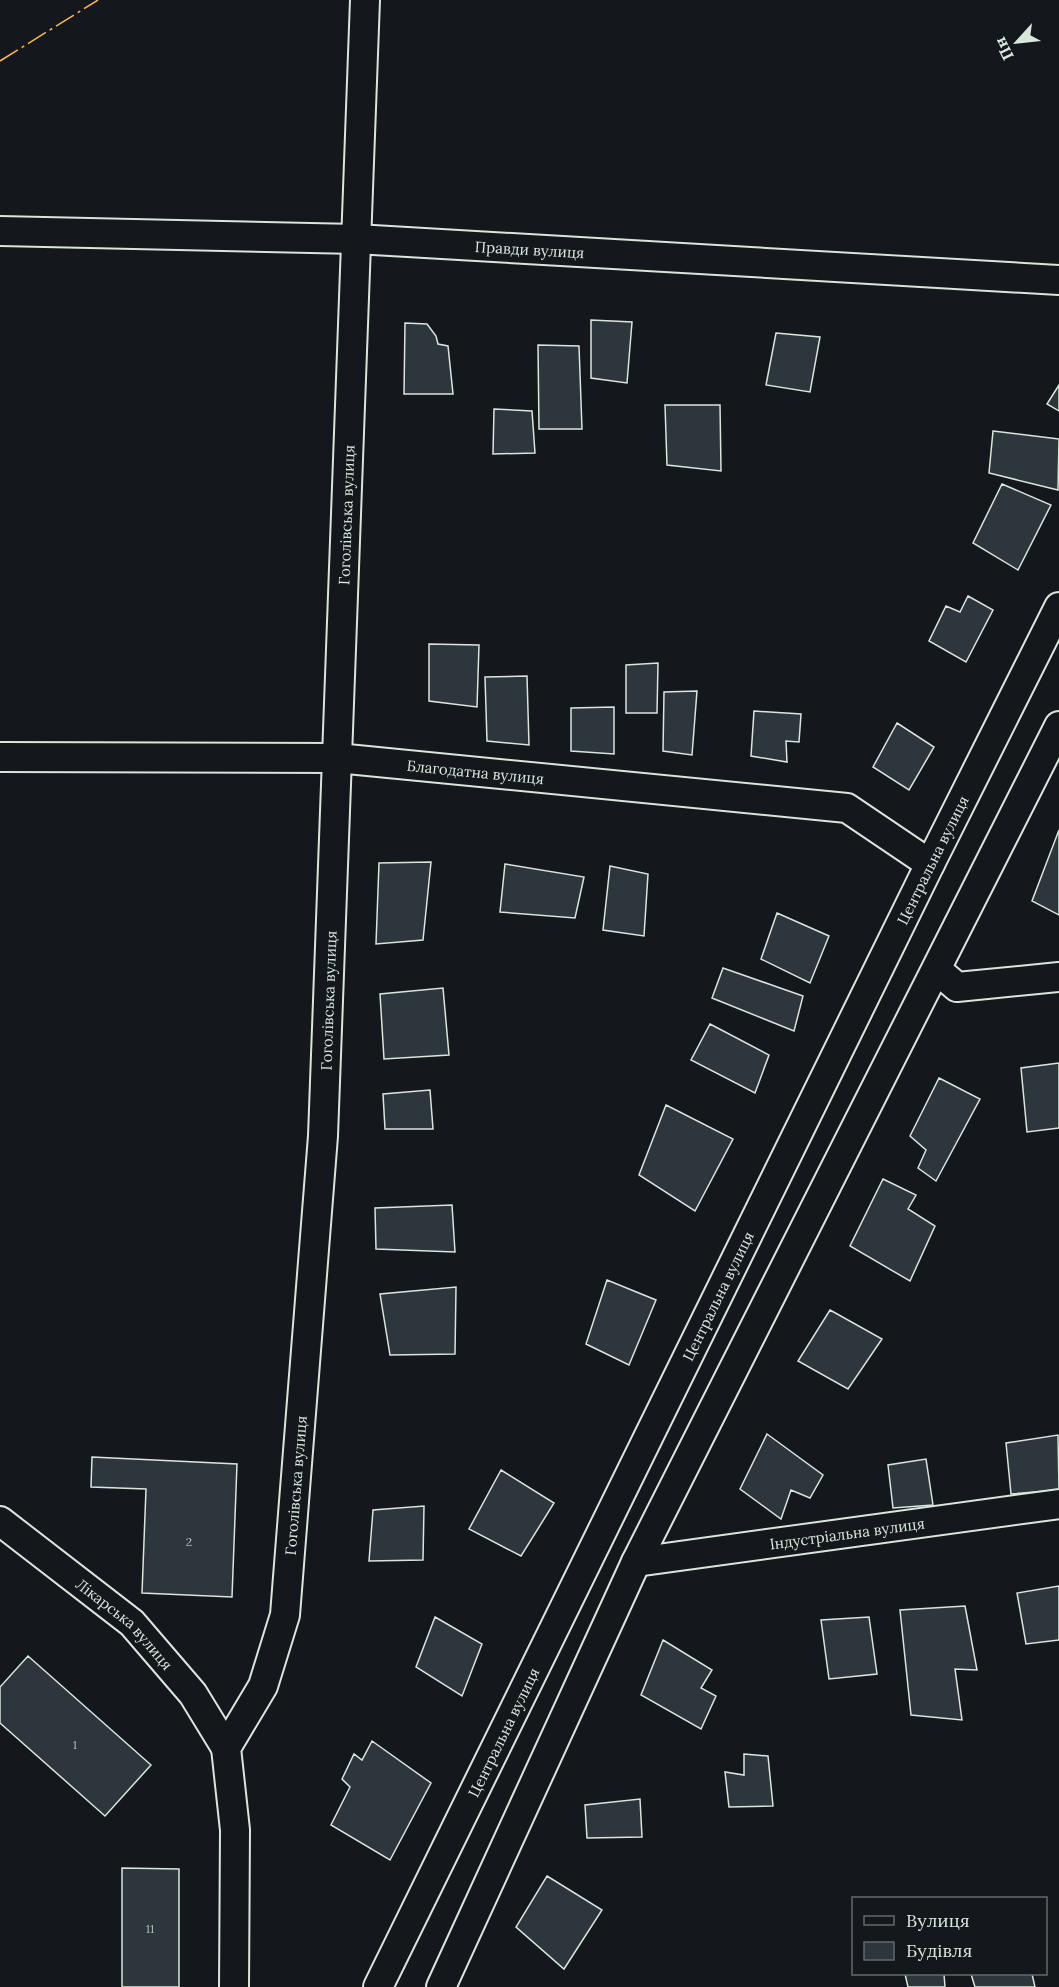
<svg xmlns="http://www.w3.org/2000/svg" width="1059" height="1987" font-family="Lora,serif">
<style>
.building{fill:#2c363c;stroke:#d8e6dc;stroke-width:1.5}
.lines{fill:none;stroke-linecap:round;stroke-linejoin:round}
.minor-casing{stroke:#d8e6dc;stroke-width:32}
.minor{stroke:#14181c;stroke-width:28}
.power{stroke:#ffb74d;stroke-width:1.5;stroke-dasharray:21 4.5 3 4.5;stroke-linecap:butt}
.labels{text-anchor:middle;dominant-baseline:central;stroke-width:4.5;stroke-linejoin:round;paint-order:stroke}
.number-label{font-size:12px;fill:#adbab4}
.street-label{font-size:15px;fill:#d8e6dc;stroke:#14181c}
</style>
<rect width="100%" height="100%" fill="#14181c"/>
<!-- building -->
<path class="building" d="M591 320 632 322 627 383 591 378Z
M405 323 427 324 436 336 438 344 448 346 453 394H404Z
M776 333 820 337 810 392 766 385Z
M538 345 579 346 582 429H539Z
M1059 385V411L1047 404Z
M665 405H720L721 471 667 465Z
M494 409 532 411 535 453 493 454Z
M993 431 1059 439 1058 490 989 473Z
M1002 484 1051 505 1018 570 973 543Z
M968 596 993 610 966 662 929 641 946 606 960 612Z
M429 644 479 645 477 707 429 701Z
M658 663 657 713H626V665Z
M527 676 529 745 487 741 485 677Z
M697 691 692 755 663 751 664 692Z
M614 707V754L571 751V708Z
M754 711 801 714 799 742 786 741 787 762 751 756Z
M897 723 934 747 909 790 873 767Z
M1059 830V915L1032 901Z
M431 862 423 940 376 944 379 863Z
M505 864 584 877 575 918 500 912Z
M610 866 648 874 644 936 603 930Z
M777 913 829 936 810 983 761 959Z
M723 968 803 996 794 1031 712 998Z
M443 988 449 1055 384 1059 380 994Z
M710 1024 769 1055 755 1093 691 1060Z
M1059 1063V1128L1027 1132 1021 1068Z
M939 1078 980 1099 936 1181 918 1168 926 1150 910 1136Z
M430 1090 433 1129H385L383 1094Z
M666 1105 733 1139 695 1211 639 1175Z
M883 1179 916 1195 908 1209 935 1226 910 1281 850 1246Z
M452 1205 455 1252 376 1249 375 1208Z
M607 1280 656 1300 629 1365 586 1344Z
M456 1287 455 1354 390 1355 380 1294Z
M830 1310 882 1339 848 1389 798 1361Z
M767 1434 823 1475 810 1498 791 1490 781 1519 740 1489Z
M1058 1435 1059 1490 1011 1494 1006 1443Z
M92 1457 237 1464 232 1597 142 1593 146 1489 91 1487Z
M926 1459 933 1505 893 1508 888 1465Z
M501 1470 554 1503 521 1556 469 1529Z
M424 1506 423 1560 369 1561 373 1510Z
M1059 1586V1640L1026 1644 1017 1593Z
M965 1606 977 1670 955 1669 962 1720 911 1715 900 1610Z
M435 1617 482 1644 462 1696 416 1667Z
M869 1617 877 1674 829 1679 821 1620Z
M663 1640 712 1670 701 1688 716 1696 701 1729 641 1695Z
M28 1656 151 1765 105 1816 0 1723V1687Z
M372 1741 431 1783 390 1860 331 1825 350 1787 342 1779 354 1754 362 1760Z
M744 1754 768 1756 773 1806 729 1807 725 1772 744 1775Z
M640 1799 642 1837 587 1838 585 1805Z
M122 1868 179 1869V1987H122Z
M547 1876 602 1910 564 1969 516 1927Z
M905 1974H944L945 1987H908Z
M971 1974H1032L1035 1987H975Z"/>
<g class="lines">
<!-- minor casing -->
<g class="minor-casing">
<g id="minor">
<path id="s1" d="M0 231 356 239 1059 280"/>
<path id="s2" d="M0 757 337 758 847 808 930 864"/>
<path d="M937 970 957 987 1059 977"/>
<path id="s3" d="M0 1521 132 1623 193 1694 226 1748"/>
<path id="s4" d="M636 1562 1059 1504"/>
<path id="s5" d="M234 1987 235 1830 226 1748 263 1686 285 1615 323 1136 365 0"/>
<path id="s6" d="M378 1987 930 864 1059 607"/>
<path d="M441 1987 636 1562 1059 726"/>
</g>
</g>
<!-- minor -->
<use href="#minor" class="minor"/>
<!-- power -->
<path class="power" d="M0 61 98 0"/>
</g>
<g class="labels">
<!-- number labels -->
<g class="number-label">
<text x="189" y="1541">2</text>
<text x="75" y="1744">1</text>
<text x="150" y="1928">11</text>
</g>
<!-- street labels -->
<g class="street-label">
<text stroke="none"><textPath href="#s1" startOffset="530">Правди вулиця</textPath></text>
<text stroke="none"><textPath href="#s5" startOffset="1488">Гоголівська вулиця</textPath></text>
<text stroke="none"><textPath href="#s2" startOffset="476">Благодатна вулиця</textPath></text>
<text stroke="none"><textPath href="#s6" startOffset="1256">Центральна вулиця</textPath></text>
<text stroke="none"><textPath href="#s5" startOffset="1002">Гоголівська вулиця</textPath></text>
<text stroke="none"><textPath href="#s6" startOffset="770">Центральна вулиця</textPath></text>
<text stroke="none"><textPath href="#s5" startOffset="516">Гоголівська вулиця</textPath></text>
<text stroke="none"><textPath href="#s4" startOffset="213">Індустріальна вулиця</textPath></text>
<text stroke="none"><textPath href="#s3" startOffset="162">Лікарська вулиця</textPath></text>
<text stroke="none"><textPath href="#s6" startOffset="284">Центральна вулиця</textPath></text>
</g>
</g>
<!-- legend -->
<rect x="852" y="1897" width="195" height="78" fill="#14181c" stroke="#626a69" stroke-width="1.5"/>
<rect x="864" y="1916" width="30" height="9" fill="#14181c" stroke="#626a69" stroke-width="1.5"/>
<text x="906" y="1927" font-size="18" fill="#d8e6dc">Вулиця</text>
<rect x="864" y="1942" width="30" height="18" fill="#2c363c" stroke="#626a69" stroke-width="1.5"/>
<text x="906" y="1957" font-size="18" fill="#d8e6dc">Будівля</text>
<!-- north arrow -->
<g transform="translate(1017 42) rotate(243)" stroke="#14181c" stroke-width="4.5" paint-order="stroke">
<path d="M0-4.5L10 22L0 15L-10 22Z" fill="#d8e6dc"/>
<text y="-9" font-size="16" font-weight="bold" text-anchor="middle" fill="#d8e6dc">Пн</text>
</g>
</svg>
